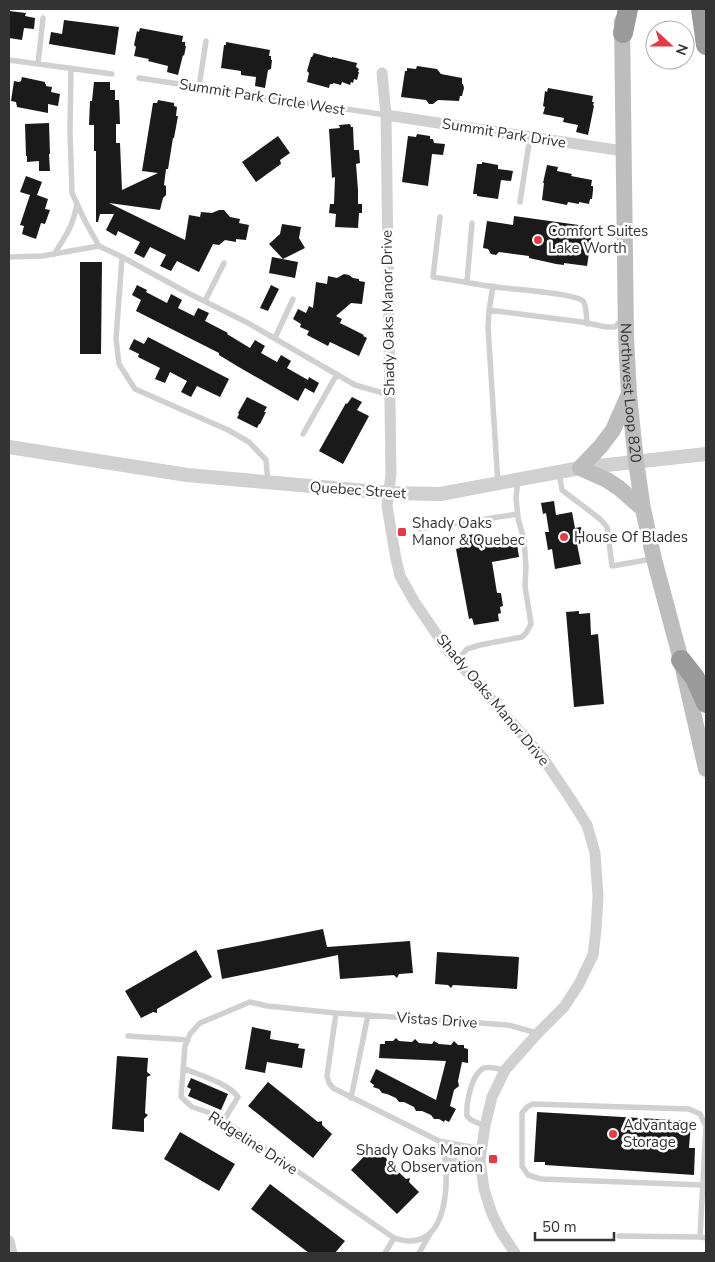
<svg xmlns="http://www.w3.org/2000/svg" width="715" height="1262" font-family="'Nunito Sans',sans-serif">
<style>
.building{fill:#1a1a1a}
.lines{fill:none;stroke-linecap:round;stroke-linejoin:round}
.service{stroke:#d0d0d0;stroke-width:5.5}
.minor{stroke:#d0d0d0;stroke-width:11}
.tertiary{stroke:#d0d0d0;stroke-width:14}
.secondary{stroke:#bdbdbd;stroke-width:16}
.motorway{stroke:#9a9a9a;stroke-width:20}
.poi-dot{fill:#e63946;stroke:#fff;stroke-width:2}
.labels{text-anchor:middle;dominant-baseline:central;stroke-width:5;stroke-linejoin:round;paint-order:stroke}
.street-label{font-size:15px;fill:#333;stroke:#fff}
.poi-label{font-size:15px;fill:#333;stroke:#fff;text-anchor:start}
</style>
<rect width="100%" height="100%" fill="#fff"/>
<!-- building -->
<path class="building" d="M9 11 26 13 25 16 35 18 34 29 24 28 22 40 9 38Z
M64 20 119 27 115 55 49 44 51 32 62 34Z
M140 28 183 36 182 42H185V46H186L184 56 183 55 178 75 167 72 168 66 148 61 149 59 134 56 136 47 134 45 137 31 139 32Z
M226 42 270 50 269 56H271V60H272L271 69 268 70 265 88 255 86 256 77 241 75V71L221 68 224 45H226Z
M314 53 332 58V57L357 63 356 67 359 69 358 72H359L357 80 354 79 353 83 351 82 350 85 342 82 341 85 333 83V84H330L329 88 307 82 309 73 307 71 311 57H312Z
M417 66 437 69 441 74 462 78V84H463L464 88 462 96H460L459 101 438 100 433 104H429L426 100 401 97 405 71H407V68L416 69Z
M22 77 45 82V84H46V86L52 87 51 92 60 94 58 106 48 104V113L17 107 16 102 11 101 14 81 19 82 21 81Z
M94 82H110V90H115V100H119L120 124H116V143H120L122 190 158 173 142 171 153 103H157L158 100 174 103V106L177 107 176 116H178L174 138H173L168 169H166L164 185 166 186V195L163 198 160 210 109 203 185 240 189 215 200 217 201 212 212 213 219 210H224L230 217 240 219 239 223 249 225 246 240 236 239V242L225 240 219 245 213 244 199 272 177 261 171 271 160 266 166 255 150 247 144 258 134 253 140 242 118 231 116 236 106 230 114 214H100L98 222H96V151H94V125H89L90 101H92Z
M548 88 593 96 592 102H594L593 105 594 106 588 135 576 132 578 125 563 122 564 118 543 114 545 107 543 106 544 100V99L545 91 547 92Z
M49 123 50 154H49L50 171H39V161L27 162V156H26L25 124Z
M350 124 351 127H353L354 150H359L360 163 356 164 358 190V204H362V213H359L358 228 335 227 336 214 329 213 330 204H334L335 177 332 178 329 129 340 128 339 125Z
M417 134 430 136V139H433L434 143 445 144 443 155 432 154 428 186 402 182 408 136 416 137Z
M278 136 290 153 280 160 281 164 256 182 242 162Z
M482 162 498 165V169L513 171 511 181 501 180 498 199 477 196V194H473L477 164H482Z
M547 165 558 167 557 171 572 174 571 176 592 180 591 186H593V190L592 199H590L589 204 579 202V204L568 202 567 205 542 200 544 183H543Z
M26 176 42 182 37 195 48 199 45 209 50 210 45 224 41 223 36 239 22 234 24 226 20 225 30 195 20 192Z
M514 216 593 227 587 266 564 263V265L556 264 529 258V256L499 252 496 255 491 254 488 249 483 248 487 221 513 225Z
M282 224 301 227 299 238 305 248 283 259 269 244 280 234Z
M272 257 298 262 295 278 269 273Z
M80 262H102L101 354H80Z
M344 274 349 275 353 278 359 279V281L365 282 362 304 351 303 336 316 342 319 340 323 364 335 363 336 367 338 359 356 330 342 328 346 307 335 309 331 300 327 301 324 293 319 298 309 306 313 309 306 313 308 316 282 327 284 328 276 337 278Z
M137 285 147 290 146 292 167 303 171 294 182 300 178 308 194 316 198 308 209 313 205 321 228 333 227 334 250 348 255 340 265 346 261 353 277 362 281 355 291 361 287 368 308 380 309 377 319 383 314 393 305 388 298 401 237 366 219 355V353L136 311 141 300 132 295Z
M271 285 279 289 268 311 260 308Z
M148 337 229 379 220 397 197 386 191 397 181 392 187 381 170 372 165 383 155 379 160 368 138 357 139 354 129 349 134 339 144 344Z
M247 397 267 407 264 412H266L260 424H259L257 428 237 418 239 414 238 413Z
M352 397 362 402 357 410 369 416 343 464 319 451 346 403 347 404Z
M554 501 556 515 572 512 575 528 581 527 584 543 577 544 581 564 555 569 552 549 548 550 545 532H549L546 513 543 514 541 503Z
M481 533 483 543 516 538 519 557 492 562 497 593H501L503 606 500 607 501 613 498 614 499 621 474 625 472 618 469 619 456 549 460 548 459 541 470 539 469 535Z
M579 611V614L590 613 591 635 598 634 604 704 574 707 566 612Z
M323 929 327 947 410 941 413 973 399 974 397 978 394 975 340 979 338 955 222 979 217 950Z
M196 950 212 977 157 1009V1013L153 1012 141 1018 125 991Z
M437 952 519 957 517 989 453 985 451 988 448 985 435 984Z
M252 1027 271 1031 270 1039 299 1044 298 1048 305 1049 302 1068 267 1062 265 1073 245 1069Z
M396 1038 399 1041 412 1042 415 1039 419 1043 432 1044 434 1041 439 1044 451 1045 454 1041 458 1045H464V1048L468 1049V1063L462 1062 458 1081 459 1086 454 1090 450 1106 456 1109 449 1122 445 1120 444 1122 439 1119H434L431 1115 422 1111H416L414 1107 404 1102H399L396 1098 387 1094 382 1093 379 1089 373 1087 374 1085 370 1082 376 1069 436 1100 446 1061 379 1058 380 1044H385V1041H393Z
M117 1056 148 1058 147 1072 151 1075 147 1077 145 1113 148 1115 144 1119V1132L112 1129Z
M191 1078 228 1094 221 1110 188 1096 191 1089 187 1087Z
M268 1082 318 1122 322 1121V1125L332 1134 313 1158 248 1106Z
M537 1112 691 1121 689 1148H695L694 1175 545 1165V1162H534Z
M180 1132 235 1164 219 1191 164 1159Z
M373 1147 382 1156H386L387 1161 406 1179 410 1178 409 1182 419 1192 397 1214 351 1170Z
M270 1184 345 1241 335 1253H309L251 1209Z"/>
<g class="lines">
<!-- service -->
<path class="service" d="M9 60 112 74
M38 64 43 18
M71 68 70 131 72 193 85 221 99 246 122 257 188 293 248 323 355 385 390 395
M139 78 386 115
M199 87 206 41
M520 202 530 137
M440 217 433 277C454 280 474 284 495 287 509 289 575 293 583 301 587 305 586 317 587 324
M54 254C66 236 73 226 77 204
M9 257 42 256 99 246
M122 257 116 339 119 364 135 389 228 430 249 442 266 460 268 483
M467 282 472 223
M205 301 224 263
M489 310 493 286
M275 338 293 299
M303 434 337 374
M559 473 562 490 600 519 607 527 612 566 652 559
M498 484 488 327 489 310 582 322 606 327H615L622 319
M419 529 518 514
M457 660 467 649 480 645 522 637 526 633 531 624 525 586 526 567 524 540 518 518 516 498 518 480
M336 1013 327 1076 329 1083 333 1088 439 1141 482 1149
M128 1036 188 1040
M183 1068C198 1075 229 1083 238 1097L224 1120
M351 1098 368 1015
M485 1126 471 1120 467 1116C466 1104 471 1074 484 1068 490 1066 499 1069 505 1070
M439 1141C441 1147 444 1153 445 1159 447 1168 446 1178 446 1186 444 1218 433 1251 394 1238L216 1115 192 1107 181 1097 185 1046 190 1034 200 1023 250 1002 267 1006 336 1013 508 1025 537 1033
M445 1160 481 1164
M703 1185 541 1179 528 1175 522 1166V1113L527 1107 533 1104 689 1109 700 1114 706 1126 700 1237 706 1238
M619 1236 700 1237
M385 1253 394 1238
M419 1253 430 1234"/>
<!-- minor -->
<path class="minor" d="M382 73 386 115 391 474 387 506 396 559 400 576 414 601 446 648 543 758 570 798 587 825 595 853 598 896 596 930 593 955 579 984 564 1007 537 1034 505 1070 492 1097 485 1126 480 1160 484 1189 492 1214 501 1232 515 1253
M386 115 623 151
M9 1241 12 1253"/>
<!-- tertiary -->
<path class="tertiary" d="M9 447 187 475 389 493 440 494 580 468 706 454"/>
<!-- secondary -->
<g class="secondary">
<path id="s1" d="M622 21 626 337 629 395 636 462 643 509 654 559 681 660 706 769"/>
<path d="M628 396 613 430 601 446 580 468 607 480 619 488 643 509"/>
</g>
<!-- motorway -->
<path class="motorway" d="M701 9 706 45
M623 33 628 9
M681 660 695 678 706 703"/>
</g>
<!-- markers -->
<g class="poi-dot">
<circle cx="538" cy="240" r="5"/>
<rect x="397" y="527" width="10" height="10" rx="2.5"/>
<circle cx="564" cy="537" r="5"/>
<circle cx="613" cy="1134" r="5"/>
<rect x="488" y="1154" width="10" height="10" rx="2.5"/>
</g>
<g class="labels">
<!-- street labels -->
<g class="street-label">
<text transform="translate(262 97) rotate(9)">Summit Park Circle West</text>
<text transform="translate(504 133) rotate(9)">Summit Park Drive</text>
<text transform="translate(388 313) rotate(-91)">Shady Oaks Manor Drive</text>
<text stroke="none"><textPath href="#s1" startOffset="372">Northwest Loop 820</textPath></text>
<text transform="translate(358 490) rotate(4)">Quebec Street</text>
<text transform="translate(493 700) rotate(50)">Shady Oaks Manor Drive</text>
<text transform="translate(437 1020) rotate(4)">Vistas Drive</text>
<text transform="translate(253 1143) rotate(33)">Ridgeline Drive</text>
</g>
<!-- poi labels -->
<g class="poi-label">
<text x="548" y="231">Comfort Suites<tspan x="548" dy="17">Lake Worth</tspan></text>
<text x="412" y="523">Shady Oaks<tspan x="412" dy="17">Manor &amp; Quebec</tspan></text>
<text x="574" y="537">House Of Blades</text>
<text x="623" y="1125">Advantage<tspan x="623" dy="17">Storage</tspan></text>
<text x="483" y="1150" text-anchor="end">Shady Oaks Manor<tspan x="483" dy="17">&amp; Observation</tspan></text>
</g>
</g>
<!-- border -->
<rect width="715" height="1262" fill="none" stroke="#333333" stroke-width="20"/>
<!-- north arrow -->
<g transform="translate(670 45) rotate(111)"><circle r="24" fill="#ffffff" stroke="#adadad"/>
<path d="M0-4L9 19L0 12L-9 19Z" fill="#e63946"/>
<text y="-8" font-size="14" font-weight="bold" text-anchor="middle" fill="#333333">N</text>
</g>
<!-- scale -->
<path d="M535 1232v8h79v-8" fill="none" stroke="#333333" stroke-width="2.5"/>
<text x="542" y="1232" font-size="15" fill="#333333" stroke="#ffffff" stroke-width="4" paint-order="stroke">50 m</text>
</svg>
